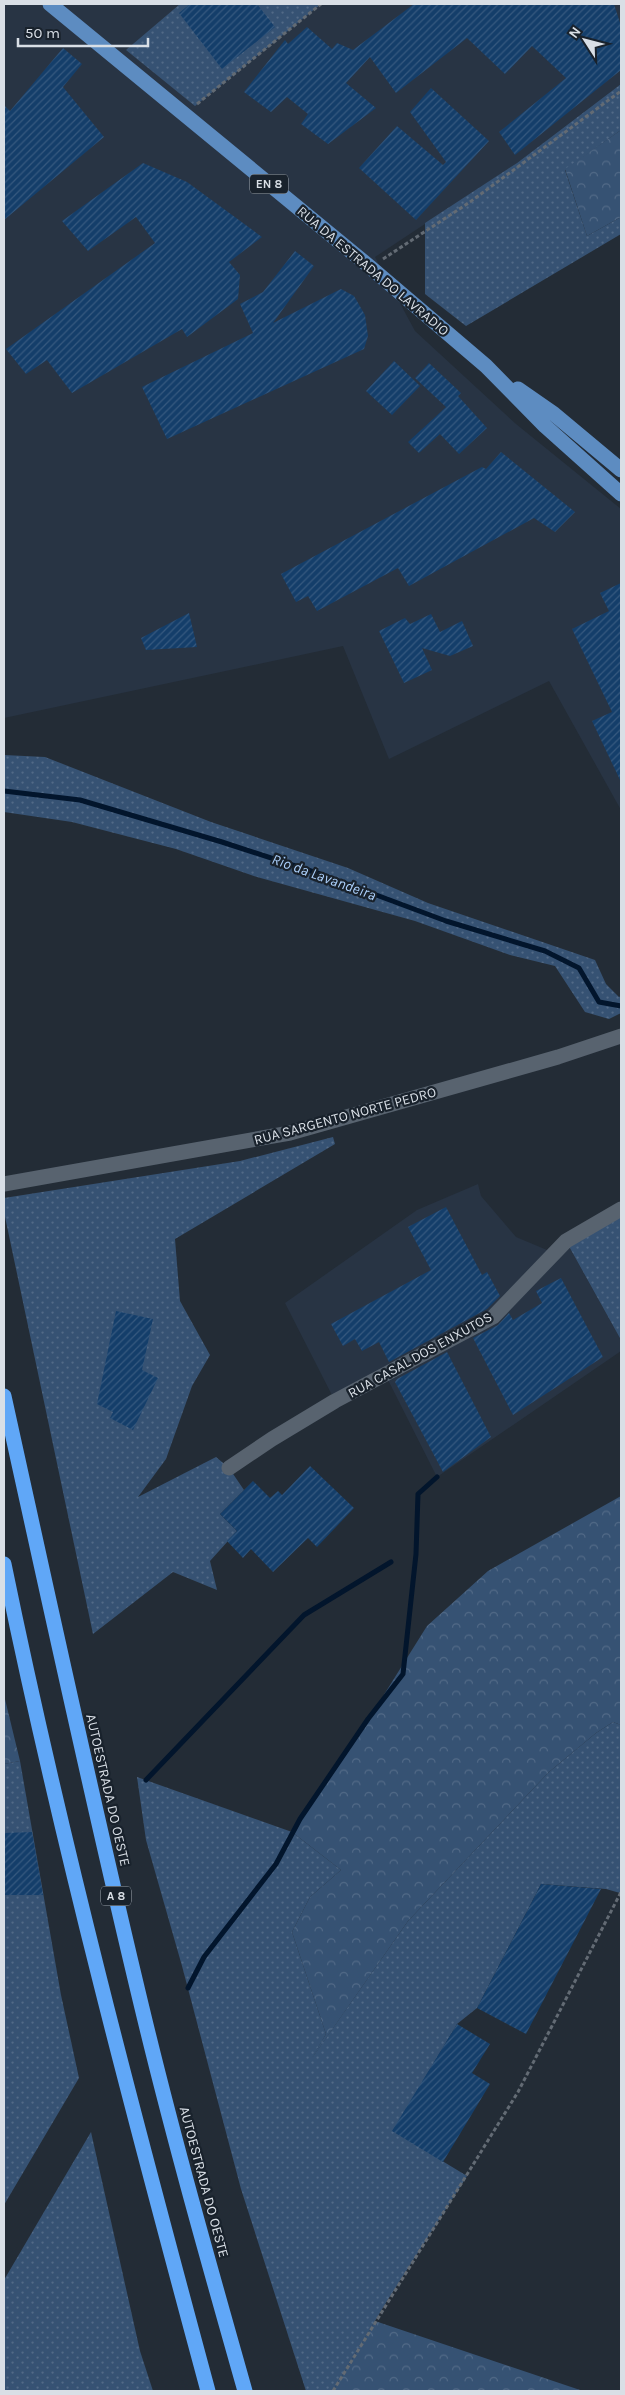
<svg xmlns="http://www.w3.org/2000/svg" width="625" height="2395" font-family="Karla,sans-serif">
<style>
.built{fill:#283444}
.grass{fill:url(#grass-dots)}
.forest{fill:url(#forest-crowns)}
.lines{fill:none;stroke-linecap:round;stroke-linejoin:round}
.stream{stroke:#02152c;stroke-width:5}
.building{fill:url(#building-hatch)}
.path{stroke:#636b74;stroke-width:3;stroke-dasharray:4 2.5;stroke-linecap:butt}
.minor{stroke:#58636f;stroke-width:15}
.major{stroke:#5d8cc1;stroke-width:15}
.highway{stroke:#60a7f7;stroke-width:15}
.labels{text-anchor:middle;dominant-baseline:central;stroke-width:4.5;stroke-linejoin:round;paint-order:stroke}
.shield{fill:#19222c;stroke:#9fa6ae;stroke-width:1}
.shield-label{font-size:12px;font-weight:bold;fill:#d9dfe6}
.street-label{font-size:14px;fill:#d9dfe6;stroke:#19222c}
.water-label{font-size:15px;font-style:italic;fill:#acd0fb;stroke:#19222c}
</style>
<defs>
<pattern id="grass-dots" width="8" height="8" patternUnits="userSpaceOnUse" patternTransform="scale(1.25)"><rect width="8" height="8" fill="#365273"/><path d="M2 2h.1M6 6h.1" fill="none" stroke="#526a87" stroke-width="1.8" stroke-linecap="round"/></pattern>
<pattern id="forest-crowns" width="20" height="18" patternUnits="userSpaceOnUse" patternTransform="scale(1.25)"><rect width="20" height="18" fill="#365273"/><path d="M2 6a3 3 0 1 1 6 0M12 15a3 3 0 1 1 6 0" fill="none" stroke="#526a87"/></pattern>
<pattern id="building-hatch" width="6" height="6" patternUnits="userSpaceOnUse" patternTransform="scale(1.25)"><rect width="6" height="6" fill="#143e6a"/><path d="M-1 1l2-2M0 6l6-6M5 7l2-2" fill="none" stroke="#36597f"/></pattern>
</defs>
<rect width="100%" height="100%" fill="#232c36"/>
<!-- built -->
<path class="built" d="M4 4H621V84L517 163 375 257 415 331 516 424 621 509V810L549 681 389 759 343 646 4 718Z
M478 1184 481 1196 516 1237 547 1250 566 1241 621 1340V1351L437 1477 385 1374 335 1401 285 1303 417 1210Z"/>
<!-- grass -->
<path class="grass" d="M180 4H321L195 106 126 50Z
M621 84V130L565 170 587 236 621 217V234L466 326 425 294V223L517 163Z
M4 755 45 757 211 822 348 868 428 903 595 960 606 984 619 997 621 996V1013L609 1019 585 1012 555 966 510 955 415 921 257 877 176 849 72 822 4 812Z
M333 1137 335 1144 175 1239 180 1301 210 1355 192 1386 166 1459 138 1497 216 1457 229 1468 244 1490 220 1514 237 1531 210 1561 217 1590 173 1572 93 1634 4 1212V1198L240 1161Z
M621 1209V1340L566 1241Z
M613 1722 621 1725 620 1893 606 1889 541 1884 477 2008 457 2024 393 2131 467 2176 387 2301 333 2391H306L241 2189 182 1966 146 1840 137 1777 292 1832 341 1870 310 1897 292 1932 326 2034 312 2058 408 1921 549 1772 596 1733Z
M20 1761 61 1995 79 2078 4 2205V1764Z
M91 2132 140 2351 153 2391H4V2280Z"/>
<!-- forest -->
<path class="forest" d="M621 130V217L587 236 565 169Z
M621 1496V1725L613 1722 596 1733 549 1772 408 1921 306 2067 326 2034 292 1932 310 1897 341 1870 292 1832 300 1819 375 1709 427 1626 488 1571Z
M4 1695 20 1761 4 1764Z
M375 2321 583 2391H333Z"/>
<g class="lines">
<!-- stream -->
<path class="stream" d="M4 791 80 800 222 842 320 874 446 921 545 951 579 968 599 1002 621 1006
M146 1780 304 1615 391 1562
M188 1988 204 1957 276 1864 300 1819 368 1719 403 1674 416 1554 418 1494 437 1477"/>
</g>
<!-- building -->
<path class="building" d="M190 4H257L275 27 222 69 179 13Z
M414 4H614L621 26V70L515 155 499 132 566 78 532 46 505 74 467 38 396 93 370 57 346 83 376 108 328 144 301 124 308 114 287 97 271 112 244 92 285 40 288 44 307 27 332 49 337 43 353 50Z
M63 48 82 64 63 87 104 137 4 220V105L10 111Z
M431 88 489 141 416 220 359 168 397 126 443 165 446 162 410 112Z
M143 163 187 182 262 237 229 262 240 275 238 299 187 337 182 329 72 393 47 360 26 374 6 349 155 243 136 217 88 251 62 221Z
M295 251 314 266 273 323 341 289 354 296 365 315 368 336 364 349 167 439 142 387 253 333 240 304 263 292Z
M394 361 420 386 392 415 366 391Z
M429 363 461 393 458 396 487 428 459 454 440 434 419 453 408 442 446 407 415 378Z
M501 452 575 512 555 532 534 518 409 586 398 568 317 611 308 596 296 602 281 574 482 467 486 469Z
M621 583V782L592 721 612 712 572 629 609 611 600 593Z
M189 613 197 647 146 650 141 638Z
M431 614 440 632 462 621 473 646 450 656 422 648 432 670 404 683 379 631 405 618 410 624Z
M446 1207 482 1275 487 1272 500 1296 487 1309 389 1362 379 1342 362 1351 355 1339 343 1346 331 1324 431 1270 408 1227Z
M561 1278 603 1357 513 1415 473 1338 498 1325 509 1313 513 1320 542 1303 536 1291Z
M116 1311 153 1319 142 1370 158 1378 133 1430 110 1418 113 1412 97 1404Z
M447 1352 491 1437 443 1472 395 1382 397 1379Z
M310 1466 354 1508 317 1547 308 1538 273 1572 251 1549 243 1558 227 1541 237 1531 220 1514 253 1481 270 1498 278 1491 282 1495Z
M32 1832 43 1895H4V1833Z
M541 1884 601 1889 526 2034 477 2008Z
M457 2024 490 2044 472 2073 490 2084 443 2162 392 2131Z"/>
<g class="lines">
<!-- path -->
<path class="path" d="M197 104 321 4
M383 259 470 202 621 91
M333 2391 518 2092 621 1892"/>
<!-- minor -->
<path class="minor" d="M4 1184 290 1133 558 1057 621 1036
M229 1468 272 1439 335 1401 493 1317 566 1241 621 1209"/>
<!-- major -->
<path class="major" d="M50 4 370 267 486 366 545 426 621 494
M518 389 554 414 621 470"/>
<!-- highway -->
<path class="highway" d="M4 1396C49 1600 93 1805 142 2008 173 2137 209 2264 245 2391
M4 1564C61 1842 134 2117 208 2391"/>
</g>
<g class="labels">
<!-- shield labels -->
<g class="shield">
<rect x="250" y="174.5" width="38" height="19" rx="4"/>
<rect x="101" y="1886.5" width="30" height="19" rx="4"/>
</g>
<g class="shield-label">
<text x="269" y="184">EN 8</text>
<text x="116" y="1896">A 8</text>
</g>
<!-- street labels -->
<g class="street-label">
<text transform="translate(373 271) rotate(40)">RUA DA ESTRADA DO LAVRADIO</text>
<text transform="translate(345 1116) rotate(-15)">RUA SARGENTO NORTE PEDRO</text>
<text transform="translate(420 1355) rotate(-29)">RUA CASAL DOS ENXUTOS</text>
<text transform="translate(108 1790) rotate(77)">AUTOESTRADA DO OESTE</text>
<text transform="translate(204 2182) rotate(75)">AUTOESTRADA DO OESTE</text>
</g>
<!-- water labels -->
<g class="water-label">
<text transform="translate(324 877) rotate(20)">Rio da Lavandeira</text>
</g>
</g>
<!-- border -->
<rect width="625" height="2395" fill="none" stroke="#d9dfe6" stroke-width="10"/>
<!-- north arrow -->
<g transform="translate(585 40) rotate(306)" stroke="#19222c" stroke-width="4" paint-order="stroke">
<path d="M0-4L9 19L0 12L-9 19Z" fill="#d9dfe6"/>
<text y="-8" font-size="14" font-weight="bold" text-anchor="middle" fill="#d9dfe6">N</text>
</g>
<!-- scale -->
<path d="M18 38v8h130v-8" fill="none" stroke="#d9dfe6" stroke-width="2.5"/>
<text x="25" y="38" font-size="15" fill="#d9dfe6" stroke="#19222c" stroke-width="4" paint-order="stroke">50 m</text>
</svg>
